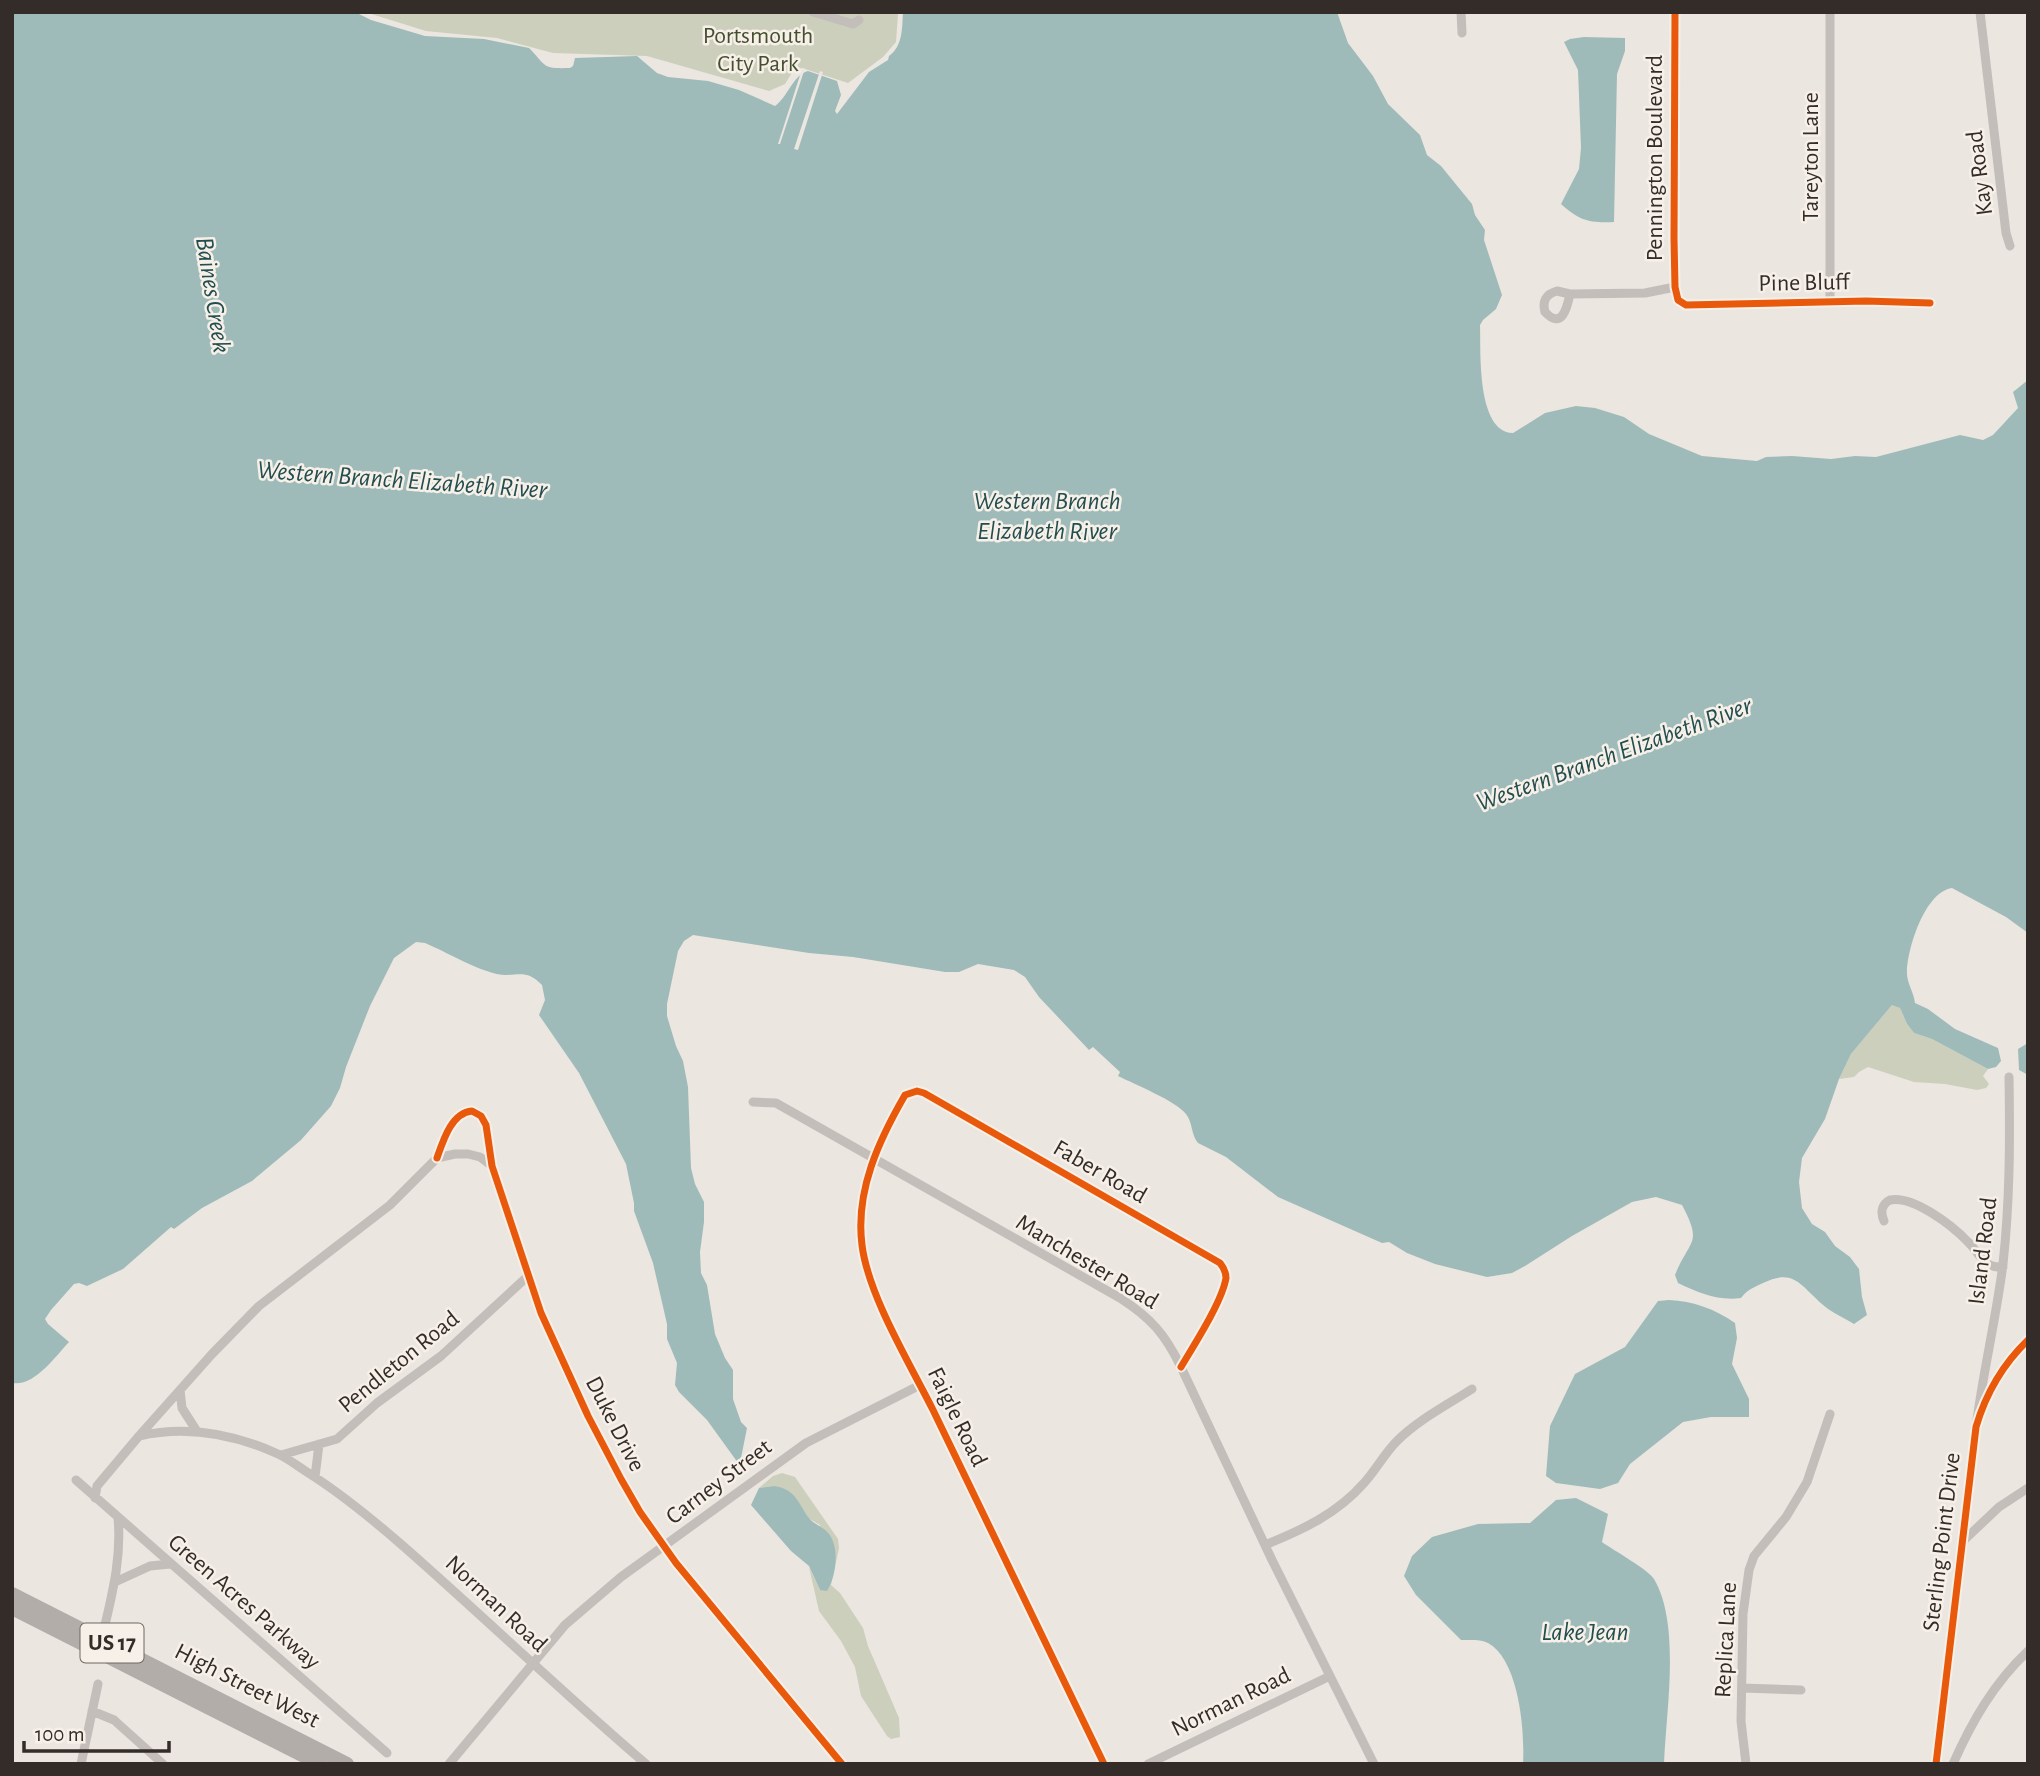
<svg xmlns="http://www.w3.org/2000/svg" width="2040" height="1776" font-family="'Alegreya Sans',sans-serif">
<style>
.green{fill:#cccfbc}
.water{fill:#9fbbb9}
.pier{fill:#ebe6e0}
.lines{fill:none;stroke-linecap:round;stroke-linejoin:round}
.minor{stroke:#c3beba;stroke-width:9}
.tertiary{stroke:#c3beba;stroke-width:10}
.primary{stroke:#b2ada9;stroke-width:14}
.cycleway-casing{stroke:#f7f0e8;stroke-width:11}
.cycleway{stroke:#e8590c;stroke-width:7}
.labels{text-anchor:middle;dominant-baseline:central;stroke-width:5;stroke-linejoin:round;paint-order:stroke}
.shield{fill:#f7f0e8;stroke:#6e6762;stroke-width:2}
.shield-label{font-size:23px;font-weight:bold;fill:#342c28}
.park-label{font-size:24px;fill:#444f2f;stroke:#f7f0e8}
.street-label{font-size:24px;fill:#342c28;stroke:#f7f0e8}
.water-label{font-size:26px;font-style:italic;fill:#234e50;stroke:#f7f0e8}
</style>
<rect width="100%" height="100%" fill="#ebe6e0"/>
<!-- green -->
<path class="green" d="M365 12H895L898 14 896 42 883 57 848 83 802 68 793 71 785 84 769 91 647 56 553 53 497 38 426 31Z
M1894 1004 1900 1008 1907 1024 1914 1033 1932 1039 1988 1069 1983 1076 1989 1084 1986 1088 1977 1090 1945 1084 1914 1082 1868 1067 1859 1072 1854 1077 1839 1079 1851 1054 1892 1005Z
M782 1473 795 1477 838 1539 839 1548 831 1585 840 1593 863 1628 868 1646 899 1718 900 1737 891 1739 887 1736 861 1696 855 1667 841 1641 819 1611 809 1567 820 1590V1525L808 1518 774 1486 759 1488 773 1476Z"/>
<!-- water -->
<path class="water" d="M12 12H355L371 20 425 36 484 39 529 48C547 66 541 69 570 68L573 66 575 58 637 56 657 73 668 77 708 81 739 90 775 106C788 97 792 76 808 71L837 81 841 95 835 111 837 114 869 72 888 60 889 56C903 46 902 28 903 12H1337L1348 43 1373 76 1388 104 1420 135 1427 155 1441 166 1472 204 1475 215 1485 230 1484 240 1502 295 1496 309 1483 320 1480 325C1481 350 1476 432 1513 433L1545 413 1576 406 1595 408 1624 417 1649 434 1702 456 1757 461 1766 457 1792 456 1831 459 1855 456 1876 457 1960 435 1983 440 1993 435 2018 408 2013 392 2028 380V933L2006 917 1952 888C1925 892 1908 947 1907 971 1906 982 1914 992 1915 1003L1928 1009 1955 1029 1998 1048 2001 1061 1996 1067 1988 1069 1932 1039 1914 1033 1907 1024 1900 1008 1892 1005 1851 1054 1839 1079 1825 1119 1802 1158 1799 1182 1802 1208 1812 1224 1825 1232 1835 1246 1850 1257 1859 1269 1862 1297 1867 1315 1854 1324C1843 1317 1832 1313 1822 1304 1800 1285 1794 1268 1763 1283 1754 1287 1747 1290 1741 1298 1718 1301 1699 1293 1678 1283L1675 1275C1690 1238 1703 1245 1682 1205L1656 1197 1632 1202 1572 1236 1525 1266 1512 1273 1487 1277 1435 1264 1407 1253 1389 1242 1382 1243 1278 1197 1226 1157 1198 1143C1191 1135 1193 1123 1186 1114 1176 1101 1134 1084 1118 1076L1120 1072 1093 1047 1089 1050 1039 997 1025 977 1014 970 978 964 959 972H945L853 957 809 953 693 935 684 941 678 951 667 1004V1016L676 1046 683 1061 688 1087 691 1168 695 1184 704 1202V1222L700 1252 701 1273 707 1285 715 1334 725 1358 733 1370V1399L741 1422 747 1428 741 1458 746 1474 707 1420 679 1392 675 1385 677 1363 667 1339V1324L653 1263 634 1211V1203L626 1164 579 1073 539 1015 545 1000 542 985C529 972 523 974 507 975 486 976 445 951 425 943L416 942 394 958 370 1006 346 1067 340 1088 331 1106 301 1140 252 1181 202 1208 174 1229 171 1227 123 1269 87 1286 79 1283 74 1284 51 1310 45 1319 48 1324 69 1342C55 1357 34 1387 12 1383Z
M1584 37 1625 38V51L1617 74 1614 222C1589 223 1580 221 1561 204L1579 169 1581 148 1578 70 1564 42 1570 39Z
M2028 1043V1075L2019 1070 2018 1049Z
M1669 1300C1693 1301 1715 1309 1735 1323L1737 1338 1732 1364 1749 1399V1417H1711L1683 1422 1630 1464 1618 1483 1600 1489 1556 1483 1546 1476 1550 1426 1575 1374 1625 1347 1658 1301Z
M774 1486C795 1489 798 1502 808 1517 813 1524 824 1527 829 1534 840 1548 836 1577 827 1591L820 1590 809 1566 791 1551 751 1505 759 1488Z
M1576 1498 1608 1514 1602 1542C1613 1550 1649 1570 1654 1579 1681 1625 1666 1711 1664 1764H1523C1525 1731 1519 1660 1488 1643 1481 1639 1470 1640 1461 1640L1416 1595 1404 1576 1412 1556 1432 1537 1478 1524 1530 1523 1556 1500Z"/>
<!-- pier -->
<path class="pier" d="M805 68 780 144H778L802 69Z
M820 71 823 72 798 150 794 149Z"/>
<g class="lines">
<!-- minor -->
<path class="minor" d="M813 12 853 24 859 20
M1461 12 1462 33
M1675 12 1674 238 1675 287 1678 300 1686 305 1866 301 1930 303
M1830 12V302
M1980 12 2006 233 2010 246
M1557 291 1570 294C1567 308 1562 330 1545 312 1542 301 1546 294 1557 291Z
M1570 294 1645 293 1675 287
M753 1102 776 1103 1120 1298C1151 1318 1165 1334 1181 1367L1272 1560 1374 1764
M437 1158C443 1141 451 1113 472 1111L481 1116 486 1125 492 1166 541 1313 588 1416 621 1479 640 1512 676 1563 842 1764
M1884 1221C1880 1212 1882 1204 1890 1200 1913 1195 1953 1226 1968 1242 1975 1248 1979 1258 1987 1263 1992 1267 1996 1267 2003 1267
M180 1390 182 1408 196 1430
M1982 1409C1993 1382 2007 1360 2028 1340
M1976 1427C1983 1372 1996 1319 2003 1264 2010 1200 2010 1141 2009 1077
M139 1436C187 1425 234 1434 278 1454 289 1459 299 1467 310 1474 343 1495 372 1519 402 1545 484 1617 563 1693 646 1764
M281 1455 337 1439 377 1403 441 1356 528 1276
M315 1477 319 1444
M76 1480 387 1753
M95 1498 97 1486 139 1436 212 1354 259 1306 390 1205 437 1158 455 1154H468L480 1157 492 1166
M1962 1542 1999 1507 2028 1488
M1265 1545C1302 1530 1337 1514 1364 1483 1376 1470 1384 1454 1397 1441 1418 1420 1447 1405 1472 1389
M115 1582 150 1566 170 1564
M102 1638C111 1598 122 1560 118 1518
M1742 1688 1801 1690
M92 1711 114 1720 163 1764
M81 1764 98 1684
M449 1764 565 1625 621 1577 806 1443 920 1385
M1104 1764C1046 1646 991 1528 933 1410 910 1364 868 1295 862 1245 855 1191 879 1140 905 1095L917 1091 924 1093 1220 1263C1224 1268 1226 1272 1226 1278 1222 1302 1194 1345 1181 1367
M1148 1764 1330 1676
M1746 1764 1741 1721 1743 1614 1749 1570 1754 1556 1786 1517 1807 1482 1830 1414
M1953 1764C1972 1721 1994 1683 2028 1651"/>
<!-- tertiary -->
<path class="tertiary" d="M1936 1764 1976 1427"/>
<!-- primary -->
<path class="primary" d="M12 1594 347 1764
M12 1608 320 1764"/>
<!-- cycleway casing -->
<g class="cycleway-casing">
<path id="cycleway" d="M1675 12 1674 238 1675 287 1678 300 1686 305 1866 301 1930 303
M437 1158C443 1141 451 1113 472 1111L481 1116 486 1125 492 1166 541 1313 588 1416 621 1479 640 1512 676 1563 842 1764
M1104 1764C1046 1646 991 1528 933 1410 910 1364 868 1295 862 1245 855 1191 879 1140 905 1095L917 1091 924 1093 1220 1263C1224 1268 1226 1272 1226 1278 1222 1302 1194 1345 1181 1367
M1936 1764 1976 1427C1986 1393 2002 1365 2028 1340"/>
</g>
<!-- cycleway -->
<use href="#cycleway" class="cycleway"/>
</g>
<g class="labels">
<!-- shield labels -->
<rect class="shield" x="80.5" y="1623.5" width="63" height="39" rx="5"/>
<g class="shield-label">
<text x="112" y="1643">US 17</text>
</g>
<!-- park labels -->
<g class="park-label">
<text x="758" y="36">Portsmouth<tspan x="758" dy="28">City Park</tspan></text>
</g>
<!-- street labels -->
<g class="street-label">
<text transform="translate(1811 157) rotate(-90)">Tareyton Lane</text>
<text transform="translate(1655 158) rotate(-90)">Pennington Boulevard</text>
<text transform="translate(1980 173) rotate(-97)">Kay Road</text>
<text transform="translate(1804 283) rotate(-1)">Pine Bluff</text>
<text transform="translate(1100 1172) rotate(30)">Faber Road</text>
<text transform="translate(1983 1251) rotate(-83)">Island Road</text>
<text transform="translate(1087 1262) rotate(31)">Manchester Road</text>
<text transform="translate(399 1362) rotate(-39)">Pendleton Road</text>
<text transform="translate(957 1417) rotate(64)">Faigle Road</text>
<text transform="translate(615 1424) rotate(63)">Duke Drive</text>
<text transform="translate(719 1482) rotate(-37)">Carney Street</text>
<text transform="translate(1942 1542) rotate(-83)">Sterling Point Drive</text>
<text transform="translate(244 1602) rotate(41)">Green Acres Parkway</text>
<text transform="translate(496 1604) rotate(43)">Norman Road</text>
<text transform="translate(1726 1640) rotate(-87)">Replica Lane</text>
<text transform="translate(247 1686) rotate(27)">High Street West</text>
<text transform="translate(1231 1702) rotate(-26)">Norman Road</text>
</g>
<!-- water labels -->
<g class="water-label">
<text transform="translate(213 295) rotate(81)">Baines Creek</text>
<text transform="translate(402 480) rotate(4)">Western Branch Elizabeth River</text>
<text x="1047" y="501">Western Branch<tspan x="1047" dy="30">Elizabeth River</tspan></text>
<text transform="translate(1614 754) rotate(-20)">Western Branch Elizabeth River</text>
<text x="1585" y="1632">Lake Jean</text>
</g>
</g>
<!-- border -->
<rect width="2040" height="1776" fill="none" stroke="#342c28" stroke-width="28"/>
<!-- scale -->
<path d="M24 1741v10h145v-10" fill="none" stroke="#342c28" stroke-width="3.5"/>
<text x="35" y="1741" font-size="21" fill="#342c28" stroke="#f7f0e8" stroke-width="5" paint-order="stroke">100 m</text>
</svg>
